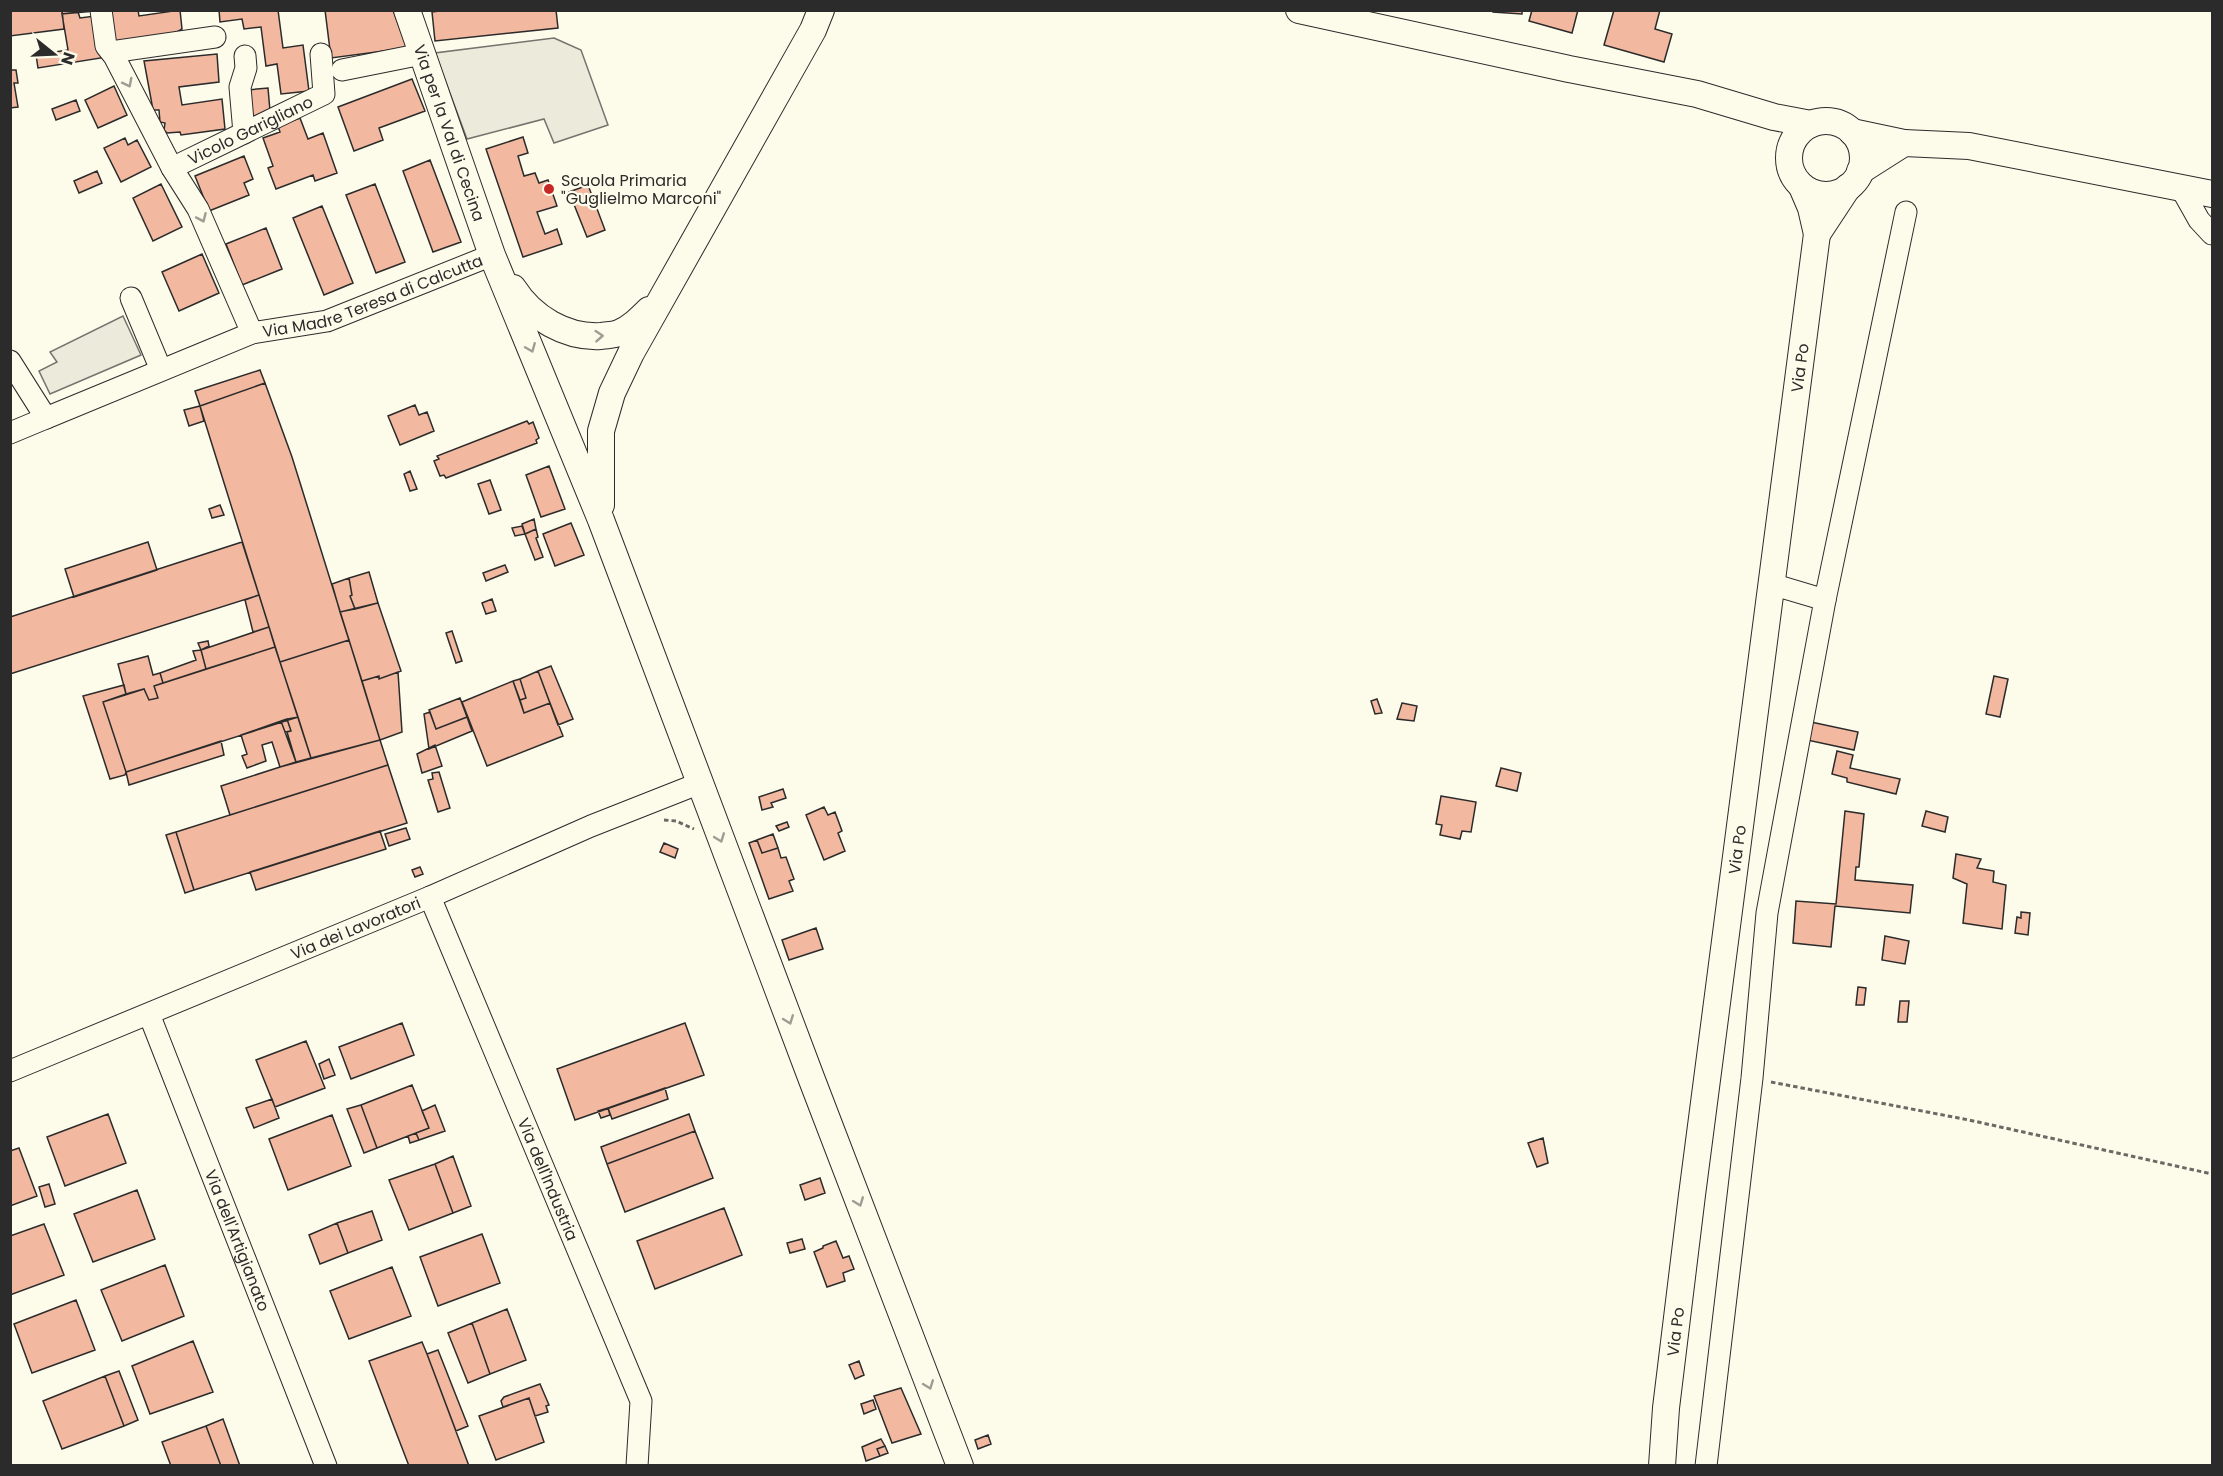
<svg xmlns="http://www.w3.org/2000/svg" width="2223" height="1476" font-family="Poppins,sans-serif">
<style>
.parking{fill:#eceadb;stroke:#74746e;stroke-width:1.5}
.building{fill:#f2b8a0;stroke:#2b2b2b;stroke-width:1.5}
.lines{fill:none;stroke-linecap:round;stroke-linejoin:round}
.minor-casing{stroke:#2b2b2b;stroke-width:23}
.major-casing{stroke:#2b2b2b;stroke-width:28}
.path{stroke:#6a6964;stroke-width:3;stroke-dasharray:4.5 3;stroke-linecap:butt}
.minor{stroke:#fdfbea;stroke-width:21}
.major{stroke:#fdfbea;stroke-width:26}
.oneway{stroke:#9e9d94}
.poi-dot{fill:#c62828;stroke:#fdfbea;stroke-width:2}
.labels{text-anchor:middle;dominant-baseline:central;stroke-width:4.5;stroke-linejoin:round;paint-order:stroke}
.street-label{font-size:16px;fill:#2b2b2b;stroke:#fdfbea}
.poi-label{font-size:16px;fill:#2b2b2b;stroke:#fdfbea;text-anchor:start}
</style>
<rect width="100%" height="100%" fill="#fdfbea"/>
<!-- parking -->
<path class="parking" d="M554 38 581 50 608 125 554 143 544 119 467 139 435 53Z
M123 316 141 355 50 394 39 371 57 362 50 352Z"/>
<!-- building -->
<path class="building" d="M62 10 64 29 10 36V11Z
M62 10H95V11L62 14Z
M106 10H138L139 16 180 10 182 29 172 35 111 43Z
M219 10H278L283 48 303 45 309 91 281 94 277 64 266 66 261 27 244 29 242 19 220 22Z
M325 10H393L407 48 331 58Z
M446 10H556L558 28 435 41 432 12Z
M1493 10H1522V14L1493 12Z
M1532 10H1578L1572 33 1529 21Z
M1614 10H1660L1655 29 1672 34 1664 62 1604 45Z
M78 12 80 18 95 16 101 58 38 68 36 55 68 50 62 14Z
M217 54 219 82 179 87 182 105 222 99 225 129 181 135 180 132 167 133 164 130 165 123 160 122 159 110H153L144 61Z
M10 70H16L18 83H14L18 107 10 108Z
M412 79 425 111 379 128 383 140 354 151 338 107Z
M114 86 127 115 98 128 85 100Z
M268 88 270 111 252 119 247 90Z
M76 100 80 111 56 120 52 109Z
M300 118 308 139 323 133 337 173 315 181 313 175 276 189 268 168 273 166 263 138 280 132 278 126Z
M523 137 528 153 518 156 524 176 535 173 539 183 548 180 557 206 537 212 545 234 557 229 562 244 523 257 486 149Z
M125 138 128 145 137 140 151 167 121 182 104 148Z
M244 156 253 179 244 183 249 195 209 211 195 176Z
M430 160 461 242 433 252 403 171Z
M97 171 102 183 79 193 74 181Z
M161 184 182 227 153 241 133 198Z
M375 184 405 262 376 273 346 195Z
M588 185 605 230 587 237 569 192Z
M322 206 353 283 324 295 293 218Z
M266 228 282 269 242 285 226 244Z
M202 254 219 293 179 311 162 272Z
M260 370 265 383 200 406 195 391Z
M265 383 292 457 349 640 280 662 200 406Z
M415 405 419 415 427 412 434 431 400 445 388 416Z
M200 406 204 421 189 426 184 410Z
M527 421 529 424 533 422 539 438 536 440 537 443 446 478 444 475 440 476 434 461 439 459 437 456Z
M549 466 565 509 541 517 526 475Z
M410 471 417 489 410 491 404 474Z
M490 480 501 510 489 514 478 484Z
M220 505 224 515 212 518 209 509Z
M534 519 536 529 525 534 522 524Z
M571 523 584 555 555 566 543 534Z
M522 526 525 534 515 536 512 528Z
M536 529 538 537 536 538 543 557 535 560 525 534Z
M148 542 157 570 74 597 65 569Z
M242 542 259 595 10 674V617Z
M505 565 508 572 486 581 483 573Z
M369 572 378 603 355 609 350 596 352 595 349 578Z
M349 578 352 595 350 596 355 609 340 612 332 584Z
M259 595 269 627 253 632 245 600Z
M492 599 496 611 486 614 482 603Z
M378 603 401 671 379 679V676L362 681 340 612Z
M269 627 275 647 206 669 201 650Z
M452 631 462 661 456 663 446 633Z
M349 640 380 740 311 758 280 662Z
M208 641 209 646 201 650 198 643Z
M275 647 298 717 126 772 103 702 144 689 149 700 158 698 154 686Z
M201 650 206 669 163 683 160 673 196 660 193 651Z
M148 656 153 675 160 673 163 683 154 686 158 698 149 700 144 689 126 694 118 664Z
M551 666 573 719 558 725 538 671Z
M538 671 550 703 524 713 520 700 526 698 520 679Z
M398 672 402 732 380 740 362 681 379 676V679Z
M1994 676 2008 679 2000 717 1986 714Z
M520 679 526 698 520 700 513 681Z
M513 681 524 713 550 703 563 736 487 766 462 702Z
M124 685 126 694 103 702 126 772 125 775 110 779 83 696Z
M460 698 467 717 436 729 429 710Z
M1377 699 1382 713 1375 714 1371 701Z
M1402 703 1417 706 1414 721 1397 719Z
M430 712 436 729 467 717 472 731 429 749 424 714Z
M298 717 311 758 296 762 287 732 291 731 287 719Z
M287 719 291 731 285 732 281 721Z
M281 721 296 762 280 767 272 742 262 745 266 761 247 768 242 756 247 754 241 735Z
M1811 722 1858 732 1854 750 1807 740Z
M380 740 388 765 230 815 221 786 280 767Z
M221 741 224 755 129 785 126 772Z
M435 745 442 766 422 773 417 754Z
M1837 751 1853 755 1850 768 1900 779 1896 794 1847 782V778L1832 774Z
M388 765 407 823 194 890 176 832Z
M1501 768 1521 773 1517 791 1496 786Z
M439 772 450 808 438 812 428 780 433 779 432 773Z
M783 789 786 798 771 803 773 807 762 810 759 797Z
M1441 796 1476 802 1471 832 1462 831 1460 839 1440 835 1442 825 1436 824Z
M824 807 828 815 835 812 842 831 838 833 845 851 824 860 806 815Z
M1845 811 1864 814 1859 867H1856L1855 880 1913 885 1910 913 1835 906 1831 947 1793 943 1796 901 1836 904Z
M1926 811 1948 817 1945 832 1922 826Z
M787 822 789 827 779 831 776 826Z
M406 828 410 839 389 846 385 834Z
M380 831 386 849 256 890 250 872Z
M176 832 194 890 185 893 166 835Z
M773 834 778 848 762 853 757 840Z
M757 840 762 853 778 848 781 858 786 857 794 879 789 881 793 891 769 899 749 843Z
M664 843 678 849 675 858 660 852Z
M1956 854 1981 859 1977 868 1994 871 1993 882 2006 885 2002 929 1963 923 1967 884 1953 878Z
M420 867 423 874 415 877 412 870Z
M2021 912 2030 913 2028 935 2015 933 2017 917 2021 918Z
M816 928 823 949 789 960 782 940Z
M1885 936 1909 941 1905 964 1882 960Z
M1858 987 1866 988 1864 1005H1856Z
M1900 1001H1909L1907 1022H1898Z
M402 1023 414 1055 351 1079 339 1047Z
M685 1023 704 1075 575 1120 557 1069Z
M306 1041 325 1088 275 1107 256 1060Z
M329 1059 335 1075 324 1079 319 1064Z
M412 1085 429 1128 377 1148 361 1105Z
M665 1088 668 1099 612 1119 608 1108Z
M272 1099 279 1118 254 1128 246 1108Z
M361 1105 377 1148 364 1153 347 1109Z
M435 1105 445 1131 419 1140 416 1133 429 1128 422 1111Z
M608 1108 610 1115 601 1118 598 1111Z
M108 1114 126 1163 65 1186 47 1137Z
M689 1114 695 1131 607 1164 601 1147Z
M332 1115 351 1166 288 1190 269 1139Z
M695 1131 713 1178 625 1212 607 1164Z
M416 1133 419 1140 410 1143 408 1136Z
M1543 1138 1548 1163 1537 1167 1528 1143Z
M19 1148 37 1196 10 1206V1151Z
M453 1156 471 1206 453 1213 435 1164Z
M435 1164 453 1213 409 1230 389 1180Z
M820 1178 825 1193 805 1200 800 1185Z
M49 1184 55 1204 45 1207 39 1187Z
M137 1190 155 1239 93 1262 74 1214Z
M724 1208 742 1255 655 1289 637 1241Z
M372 1211 382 1240 348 1253 337 1223Z
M337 1223 348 1253 320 1264 309 1235Z
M44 1224 64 1275 10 1295V1236Z
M482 1234 500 1283 438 1306 420 1257Z
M802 1239 805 1249 790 1253 787 1243Z
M836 1241 843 1258 849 1256 854 1269 843 1273 845 1281 827 1287 814 1252 823 1248V1246Z
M165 1265 184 1316 122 1341 101 1290Z
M392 1267 411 1316 349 1339 330 1291Z
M76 1300 95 1350 32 1373 14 1324Z
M507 1309 526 1360 490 1374 472 1323Z
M472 1323 490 1374 468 1383 448 1333Z
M193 1341 213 1392 150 1414 132 1366Z
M422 1342 427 1354 469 1466H409L394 1427 369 1361Z
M438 1350 468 1426 456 1431 427 1354Z
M859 1361 864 1375 855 1379 849 1365Z
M119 1371 138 1420 124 1426 105 1376Z
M105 1376 124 1426 62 1449 43 1401Z
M540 1384 549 1405 546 1406 548 1412 535 1416 529 1398 503 1407 501 1401 504 1397Z
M901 1388 921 1434 892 1443 874 1396Z
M529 1398 544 1442 496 1460 479 1416Z
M873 1400 876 1409 864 1414 861 1404Z
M223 1419 240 1466H221L206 1426Z
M206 1426 221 1466H171L162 1442Z
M988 1435 991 1444 978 1449 975 1440Z
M881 1439 885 1446 877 1449 880 1456 866 1461 862 1447Z
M885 1446 888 1453 880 1456 877 1449Z"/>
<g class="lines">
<!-- minor casing -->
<g class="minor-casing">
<g id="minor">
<path d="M101 10 106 46 114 56 172 168 198 209 252 333"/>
<path d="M111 52 215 37"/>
<path d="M342 70 422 54"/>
<path d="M244 133 240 87 246 68 245 56"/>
<path id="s1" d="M172 168 324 94 321 54"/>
<path d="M2181 188 2199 220 2212 234"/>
<path d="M131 298 161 370"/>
<path id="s2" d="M10 361 46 418 252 333 327 321 492 255"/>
<path d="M10 433 46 418"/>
<path d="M1825 600 1906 212"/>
<path id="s3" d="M430 897 641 1401 637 1466"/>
<path id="s4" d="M149 1014 326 1466"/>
<path id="s5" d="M10 1071 430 897 591 826 700 783"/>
<path d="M1706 1466 1752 1078 1767 913 1825 600 1771 584"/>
</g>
</g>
<!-- major casing -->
<g class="major-casing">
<g id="major">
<path id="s6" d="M407 10 492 255 601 520 812 1080 960 1466"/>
<path d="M1299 10 1569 69 1697 94 1774 117 1811 124"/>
<circle cx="1826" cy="158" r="37"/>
<path d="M1852 132 1904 143 1860 171"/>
<path d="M1904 143 1969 146 2212 194"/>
<path d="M1802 187 1811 208 1817 234 1848 187"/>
<path d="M513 288C532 318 566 338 601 336 607 335 614 335 619 333 631 328 640 319 649 310"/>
<path d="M601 505V431L612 393 631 353 813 30 821 10"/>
<path id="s7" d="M1662 1466 1666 1408 1692 1195 1817 234"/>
</g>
</g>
<!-- path -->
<path class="path" d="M664 820 676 821 694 829
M1771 1082 1969 1120 2212 1174"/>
<!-- minor -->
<use href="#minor" class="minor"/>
<!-- major -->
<use href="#major" class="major"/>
</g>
<!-- one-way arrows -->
<defs><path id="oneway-chevron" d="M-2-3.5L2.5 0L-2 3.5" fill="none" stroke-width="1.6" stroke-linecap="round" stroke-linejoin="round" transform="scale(1.5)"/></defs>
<g class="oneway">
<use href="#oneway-chevron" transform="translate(128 83) rotate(63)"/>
<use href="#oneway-chevron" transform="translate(202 218) rotate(66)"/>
<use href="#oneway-chevron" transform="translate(599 336) rotate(-4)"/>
<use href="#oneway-chevron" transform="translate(531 348) rotate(68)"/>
<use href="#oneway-chevron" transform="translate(720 838) rotate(69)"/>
<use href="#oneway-chevron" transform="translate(789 1020) rotate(69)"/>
<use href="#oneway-chevron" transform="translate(859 1202) rotate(69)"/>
<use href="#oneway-chevron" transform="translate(929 1385) rotate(69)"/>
</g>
<!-- markers -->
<circle class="poi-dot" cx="549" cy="189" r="6"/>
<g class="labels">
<!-- street labels -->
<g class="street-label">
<text stroke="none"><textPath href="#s1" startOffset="87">Vicolo Garigliano</textPath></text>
<text stroke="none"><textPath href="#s6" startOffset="130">Via per la Val di Cecina</textPath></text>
<text stroke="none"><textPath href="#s2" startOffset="417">Via Madre Teresa di Calcutta</textPath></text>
<text stroke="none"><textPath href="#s7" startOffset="1107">Via Po</textPath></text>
<text stroke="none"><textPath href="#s7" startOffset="621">Via Po</textPath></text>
<text stroke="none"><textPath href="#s5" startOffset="374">Via dei Lavoratori</textPath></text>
<text stroke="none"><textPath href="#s3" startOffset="306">Via dell'Industria</textPath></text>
<text stroke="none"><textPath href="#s4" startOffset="243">Via dell'Artigianato</textPath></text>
<text stroke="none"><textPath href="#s7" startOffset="135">Via Po</textPath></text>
</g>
<!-- poi labels -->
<g class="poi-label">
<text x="561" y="180">Scuola Primaria<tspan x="561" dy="18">"Guglielmo Marconi"</tspan></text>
</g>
</g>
<!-- border -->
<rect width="2223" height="1476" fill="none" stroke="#2b2b2b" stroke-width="24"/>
<!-- north arrow -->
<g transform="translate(54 54) rotate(108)" stroke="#fdfbea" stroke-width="4.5" paint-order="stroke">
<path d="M0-4.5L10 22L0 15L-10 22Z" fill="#2b2b2b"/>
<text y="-9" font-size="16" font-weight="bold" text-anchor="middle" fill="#2b2b2b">N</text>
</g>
</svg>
